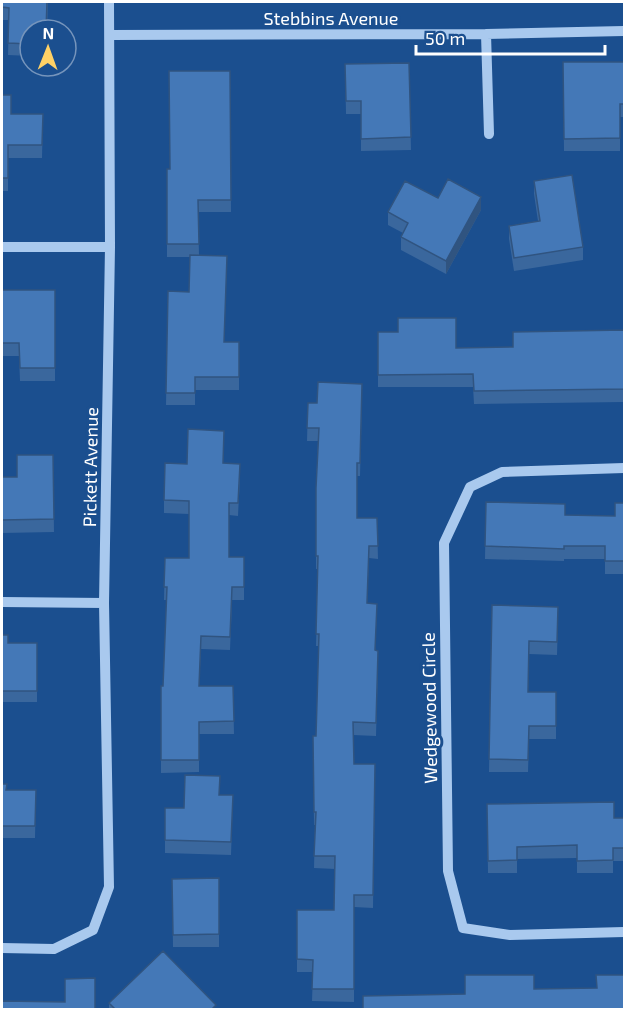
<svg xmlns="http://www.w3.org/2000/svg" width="626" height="1011" font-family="'Exo 2',sans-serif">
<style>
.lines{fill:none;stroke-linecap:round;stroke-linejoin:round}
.minor{stroke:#a9c9ee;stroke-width:10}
.wall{fill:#3a679d}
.shaded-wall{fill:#305480}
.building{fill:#4478b7;stroke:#305480;stroke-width:1.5}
.labels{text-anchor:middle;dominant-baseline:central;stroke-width:6;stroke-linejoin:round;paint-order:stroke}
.street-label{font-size:18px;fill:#fff;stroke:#1b4f8f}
</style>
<rect width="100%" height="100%" fill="#1b4f8f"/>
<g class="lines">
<!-- minor -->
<path class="minor" d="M486 34 489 134
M110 35 486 34 624 31
M2 247H110
M624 468 502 472 470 487 444 543 448 871 463 928 510 935 624 932
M2 602 104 603
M2 948 54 949 93 930 109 887 104 603 110 247 109 2"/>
</g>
<!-- wall -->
<path class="wall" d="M2 2H48L47 30H30V56L8 55 9 20H2Z
M563 62H624V117H620V151H564Z
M409 63 411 150 361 151V114H346L345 64Z
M230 71 231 212H198L199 255 224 342H239V390H195V405H166L168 291 189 292 190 257H167V169H170Z
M2 95 11 114H43L42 158H8V191H2Z
M534 181 583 247V260L514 271 509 239V226L538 221 534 194Z
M438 198 481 210 446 274 401 250V237L403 233 388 225V212Z
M2 290H55V381H20L19 356H2Z
M624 330V402L474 404 473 387H378V332L456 348 513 347Z
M362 396 360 476H357V518H377L378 559 369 558 367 603 378 663 376 736 353 735 354 764H375L373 908 354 907V1002L312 1001 313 972H297V910H334L335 869 314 868 315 825H314L313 736H316L319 646H316L318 569H316V488L318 441H307L308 403H317Z
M224 444 223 463 240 476 238 516 229 515V557H244V600H232L230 650 201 649 199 686H233L234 734H199V772L161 773V686H163L167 600H164L165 558H189V514L164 513V500L187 464Z
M53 455 54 532 2 533V477H17Z
M486 502 565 515 615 516 624 503V574H605V559H564V561L485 559Z
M492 605 558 619 557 655 529 654 528 692H556V739H529L528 772H489Z
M2 635 8 643H37V702H2V718Z
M2 784 6 790H36L35 838H2Z
M220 795H233L231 855 165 853V808H184Z
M487 804 614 818H624V861H613V873H577V858L517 859V873H488Z
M219 878V947H173L172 879Z
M109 1003 216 1010H109Z"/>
<!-- shaded-wall -->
<path class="shaded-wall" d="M481 197V210L446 274V261Z"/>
<!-- building -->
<path class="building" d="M2 2H47L46 30H30V44L8 43 9 8 2 7Z
M563 62H624V104H620V138L564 139Z
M409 63 411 137 361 139V101H346L345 64Z
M169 71H230L231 200H198L199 244H167V169H170Z
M2 95H11V114H43L42 145H8V178H2Z
M572 175 583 247 514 258 509 226 540 221 534 181Z
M448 179 481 197 446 261 401 237 408 223 388 212 405 181 438 198Z
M190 255 227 256 224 342H239V377H195V393H166L168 291 189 292Z
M2 290H55V368H20L19 343H2Z
M398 318H456V348L513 347V332L624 330V389L474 391 473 374 378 375V332H398Z
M318 382 362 384 360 463H357V518H377L378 546H369L367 603 377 604 375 650 378 651 376 723 353 722 354 764H375L373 895H354V989H312L313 960 297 959V910H334L335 856H314L316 812H314L313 736H316L319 634H316L318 556H316V488L319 428H307L308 403H317Z
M188 429 224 431 223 463 240 464 238 503H229V557H244V587H232L230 637 201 636 199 686H233L234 721 199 722V760H161V686H163L167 587H164L165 558H189V501L164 500 165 463 187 464Z
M17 455H53L54 519 2 520V477H17Z
M486 502 565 504V515L615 516V503H624V561H605V546H564V549L485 546Z
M492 605 558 607 557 642 529 641 528 692H556V726H529L528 760 489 759Z
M2 635H8V643H37V691H2V707Z
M185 775 220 776 219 795H233L231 842 165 840V808H184Z
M2 784H7L6 790H36L35 826H2Z
M614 802V818H624V848H613V860L577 861V845L517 847V860L488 861 487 804Z
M219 878V934L173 935 172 879Z
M163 951 216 1005 211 1010H116L109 1003Z
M465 975H534V989L597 988 596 975H624V1010H363V996L465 994Z
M95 978V1010H2V1001L65 1002V979Z"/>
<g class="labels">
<!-- street labels -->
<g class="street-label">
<text x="331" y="18">Stebbins Avenue</text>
<text transform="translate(90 467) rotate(-89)">Pickett Avenue</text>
<text transform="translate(429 708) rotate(-91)">Wedgewood Circle</text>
</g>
</g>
<!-- border -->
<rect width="626" height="1011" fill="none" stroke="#ffffff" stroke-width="6"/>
<!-- north arrow -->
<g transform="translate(48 48) rotate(1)"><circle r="28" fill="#1b4f8f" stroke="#7695bc" stroke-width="1.5"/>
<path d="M0-4.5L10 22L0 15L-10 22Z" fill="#ffd166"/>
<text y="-9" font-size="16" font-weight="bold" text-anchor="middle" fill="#ffffff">N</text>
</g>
<!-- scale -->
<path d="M416 45v9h189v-9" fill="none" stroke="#ffffff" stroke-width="3"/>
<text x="425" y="45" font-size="18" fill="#ffffff" stroke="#1b4f8f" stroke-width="4.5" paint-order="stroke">50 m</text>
</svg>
